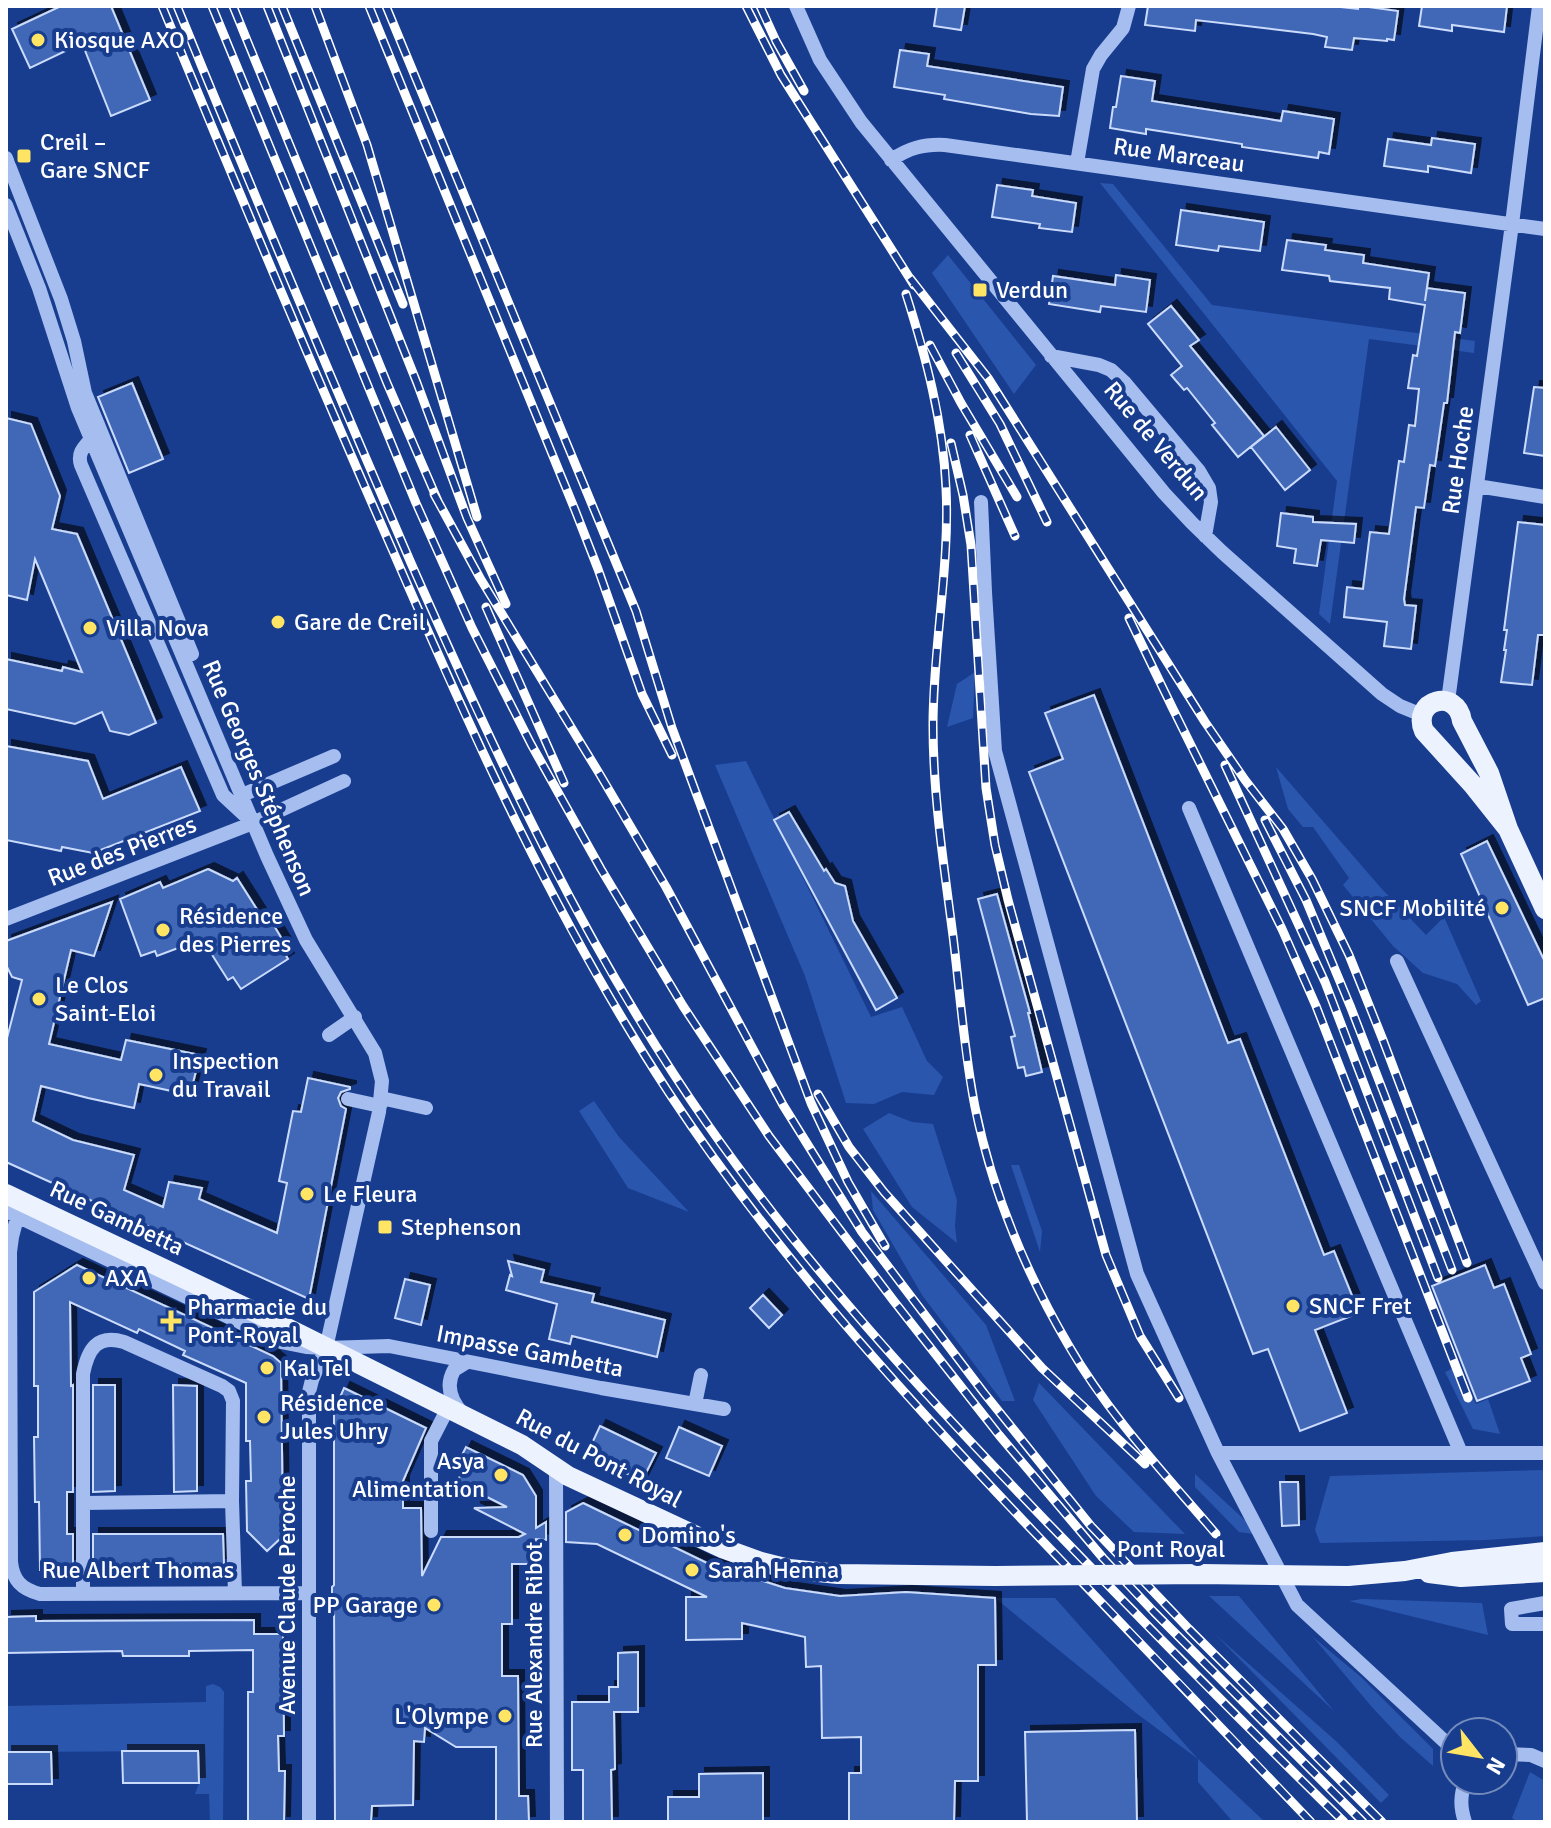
<svg xmlns="http://www.w3.org/2000/svg" width="1551" height="1828" font-family="Signika,sans-serif">
<style>
.green{fill:#2a56ad}
.building{fill:#4067b7;stroke:#cbdbfb;stroke-width:2;filter:url(#shadow)}
.lines{fill:none;stroke-linecap:round;stroke-linejoin:round}
.minor{stroke:#a5bdef;stroke-width:14}
.major{stroke:#edf2ff;stroke-width:20}
.rail-casing{stroke:#fff;stroke-width:9}
.rail{stroke:#183d8f;stroke-width:6;stroke-dasharray:18;stroke-linecap:butt}
.major-bridge{stroke:#edf2ff;stroke-width:20}
.poi-dot{fill:#ffe563;stroke:#183d8f;stroke-width:3}
.labels{text-anchor:middle;dominant-baseline:central;stroke-width:8;stroke-linejoin:round;paint-order:stroke}
.poi-label{font-size:24px;fill:#fff;stroke:#183d8f;text-anchor:start}
.street-label{font-size:24px;fill:#fff;stroke:#183d8f}
</style>
<defs>
<filter id="shadow"><feDropShadow dx="6" dy="-6" stdDeviation="0" flood-color="#0009"/></filter>
</defs>
<rect width="100%" height="100%" fill="#183d8f"/>
<!-- green -->
<path class="green" d="M1100 183 1113 184 1212 305 1475 341 1474 353 1369 339 1330 624 1319 614 1337 481Z
M948 255 1036 365 1014 394 932 273Z
M975 672 973 718 947 727 957 684Z
M746 761 871 1017 902 1007 927 1061 943 1077 934 1095 902 1092 874 1104 846 1103 805 976 715 765Z
M1276 767 1381 888 1426 935 1444 917 1481 1001 1476 1005 1457 984 1423 973 1393 946 1343 885 1349 878 1313 827H1303L1288 809Z
M594 1101 619 1137 689 1212 628 1188 579 1111Z
M889 1113 912 1122 933 1124 957 1200 955 1226 957 1243 912 1207 863 1129Z
M1011 1165H1019L1042 1231 1040 1252Z
M871 1191 986 1325 1015 1401H1002L922 1295 873 1210Z
M1456 1367 1476 1404 1488 1399 1500 1434 1473 1429 1445 1372Z
M1039 1383 1185 1534 1134 1532 1096 1496 1033 1400Z
M1545 1470V1536L1486 1540 1320 1543 1315 1530 1330 1476Z
M1195 1474 1261 1535 1239 1532 1195 1487Z
M1209 1596H1239L1334 1711Z
M995 1598H1055L1198 1759 1265 1822H1233L1198 1782V1759L1136 1713Z
M1362 1599 1482 1603 1488 1635 1349 1601Z
M1216 1635 1337 1742 1389 1795 1381 1803Z
M1313 1637 1361 1677 1433 1749V1766L1400 1737 1371 1706Z
M213 1684 220 1687 224 1692 223 1822H210L209 1794H195L199 1783 198 1751 6 1752V1706L206 1702V1686Z
M1530 1772 1545 1781V1822H1518L1512 1818Z"/>
<!-- building -->
<path class="building" d="M61 6H111L150 100 111 116 82 43 30 68 12 29Z
M937 6H965L961 30 934 26Z
M1148 6H1331L1358 9V6H1361L1398 11 1394 40 1387 39V41L1354 38 1352 50 1325 47 1327 37 1313 34 1196 20 1195 31 1145 25Z
M1422 6H1507L1504 32 1452 25V31L1419 26Z
M900 50 929 54 927 66 1063 87 1059 116 1031 114 944 99 945 95 894 87Z
M1121 76 1155 81 1152 101 1281 121 1283 111 1334 119 1329 154 1319 152 1318 158 1242 147V144L1146 129V134L1110 128 1113 107H1116Z
M1432 138 1475 144 1471 173 1428 166V172L1384 166 1388 139 1431 145Z
M997 185 1033 190 1032 196 1076 203 1072 232 1039 228 1040 224 992 217Z
M1181 210 1264 222 1260 251 1219 246 1218 251 1176 245Z
M1287 240 1326 245 1325 250 1364 255 1363 263 1429 273 1425 301 1427 288 1465 293 1460 333 1455 332 1447 403H1444L1435 466 1430 465 1424 508 1416 507 1404 599 1405 605 1416 606 1411 649 1384 646 1387 622 1344 617 1347 587 1363 589 1370 532 1389 534 1399 461 1404 462 1409 425 1415 426 1419 389 1408 388 1413 355 1417 356 1425 305 1389 299 1390 288 1330 281 1329 276 1282 270Z
M1116 275 1150 280 1146 312 1101 306 1100 312 1049 304 1053 276 1115 285Z
M1171 306 1199 340 1190 346 1264 436 1238 457 1212 425 1215 423 1187 388 1184 390 1171 375 1182 366 1148 324Z
M132 383 163 459 129 473 98 397Z
M1534 387 1545 388V456L1524 453Z
M6 418 31 424 60 496 52 529 77 534 156 723 129 735 110 731 102 712 75 724 6 709V659L62 671 63 667 82 672 35 559 27 600 6 595Z
M1276 427 1310 470 1285 490 1251 447Z
M1281 513 1313 517V522L1356 524 1354 543 1321 540 1317 566 1294 563 1296 549 1277 546Z
M1518 522 1545 525V626L1544 635H1538L1532 685 1501 682 1506 650H1504L1507 630H1504Z
M1094 695 1228 1043 1240 1039 1324 1255 1334 1251 1359 1313 1315 1330 1347 1413 1300 1431 1268 1349 1253 1354 1029 772 1063 759 1045 713Z
M6 746 88 761 103 799 181 767 200 811 93 853 62 847 61 851 6 840Z
M789 812 824 871 826 869 835 883 845 886 853 921 897 998 876 1010 774 820Z
M1487 841 1545 962V998L1528 1005 1461 854Z
M208 869 233 881 237 878 265 922 270 919 285 944 281 947 288 959 241 989 233 977 228 980 202 939 157 956 155 951 141 956 120 899 160 882 163 888Z
M997 894 1030 1013H1028L1042 1072 1026 1076 1024 1067 1018 1068 1011 1037 1015 1036 978 899Z
M112 902 94 956 71 950 49 1044 121 1060 126 1040 200 1055 190 1095 139 1084 134 1108 88 1098 41 1086 33 1121 73 1140 134 1155 124 1190 163 1207 169 1182 202 1188 199 1199 277 1233 287 1183 279 1181 293 1111 301 1112 308 1078 350 1087V1089L341 1092 338 1098 341 1106 346 1109 309 1299 6 1162V1042L22 980 12 977 6 965V941Z
M508 1261 544 1270 541 1282 594 1294 592 1302 665 1320 657 1357 572 1336 570 1344 549 1339 557 1304 506 1290 510 1275 512 1276Z
M77 1265 273 1356 281 1363 283 1536 267 1551 247 1531 246 1481H251L250 1441H246V1383L183 1355 185 1351 139 1329 137 1333 70 1302 71 1386 73 1385V1492H67V1534H73V1565H67V1570H40L39 1502H35L34 1437H38V1386H34V1292Z
M1485 1265 1494 1288 1504 1284 1531 1354 1521 1358 1530 1381 1477 1401 1432 1286Z
M405 1279 430 1285 421 1325 395 1318Z
M763 1295 782 1315 769 1328 750 1308Z
M93 1385H115V1491L93 1492Z
M173 1385 197 1386V1491L174 1492Z
M344 1388 426 1428 403 1481V1508H421L422 1576 441 1537H519L525 1534 474 1508 507 1507 457 1482 462 1472 455 1469 466 1447 523 1475 536 1496V1528L546 1522V1540L536 1539V1564H512V1624H502V1676H518L519 1796H528L529 1822H496V1747H456L425 1728 424 1742 414 1741 413 1805 372 1806 371 1822H335L334 1599 332 1597V1587L334 1585V1411Z
M600 1426 656 1453 642 1481 587 1454Z
M679 1427 722 1446 709 1476 666 1458Z
M1280 1482H1298L1299 1525 1282 1526Z
M583 1503 707 1563 785 1588 840 1596 906 1592 995 1598 996 1665H978V1781H955L954 1822H849V1773H861V1737L822 1738 821 1666 806 1667 805 1637 742 1623V1639L686 1640V1597H707L597 1544 566 1542V1512Z
M93 1534H223L224 1564 93 1565Z
M36 1616V1621L254 1620V1634H283L284 1736H278L279 1771H285L284 1822H248V1692H253V1650L189 1651V1656H123L122 1651 6 1653V1617Z
M638 1652V1712H614L615 1769 611 1770 612 1822H583V1770H572V1702H609V1687H618V1653Z
M1135 1730 1137 1822H1027L1025 1732Z
M122 1751H198L199 1783H123Z
M6 1752H51L52 1784H6Z
M763 1773V1822H668V1797H699V1774Z"/>
<g class="lines">
<!-- minor -->
<path class="minor" d="M796 6 820 60 861 122 1164 493 1192 523 1222 552 1382 694 1400 706 1422 715
M6 158 61 299 74 341 85 393 192 654
M891 160C909 148 923 144 945 145L1545 229
M1077 163 1093 69 1101 55 1123 28 1129 6
M6 205 39 288 78 408 267 856 306 940 375 1053 382 1081 379 1112 326 1348 312 1380 309 1392V1822
M1051 356 1099 365 1111 370 1125 383 1199 471 1209 488 1211 502 1205 536
M91 439C84 447 77 453 81 465L223 795 250 820
M1477 486 1545 497
M981 502 985 592 995 751 1137 1274 1218 1453 1297 1605 1455 1751
M1448 701 1512 224 1539 6
M247 793 334 756
M1189 808 1461 1453
M6 919 253 823 344 781
M1397 961 1545 1283
M329 1035 355 1017
M381 1098 426 1108
M348 1099 380 1106
M19 1210 12 1237 10 1252 11 1562C13 1580 21 1589 40 1594L309 1593
M6 1211 281 1342 306 1347 326 1348 389 1346 601 1388 724 1409
M695 1404 701 1375
M463 1414C451 1401 445 1386 454 1370L467 1362
M1218 1453H1545
M556 1468 557 1822
M84 1503 232 1501
M431 1531V1441L448 1408
M83 1593V1374C88 1349 97 1334 124 1342L222 1386 229 1391 233 1401 232 1501 235 1593
M1545 1603 1511 1609 1512 1624H1545
M1503 1754 1531 1755 1545 1761
M1465 1822C1460 1807 1460 1795 1466 1780"/>
<!-- major -->
<path class="major" d="M1508 829 1489 773 1462 721C1457 687 1411 700 1424 731L1473 785 1508 829 1545 909
M6 1194 261 1315 522 1445 568 1476 722 1548 761 1562 789 1569 838 1574 995 1576
M1429 1573 1461 1577 1545 1572
M1348 1576 1405 1571 1452 1562 1545 1552"/>
<!-- rail casing -->
<g class="rail-casing">
<path id="rail" d="M162 6C237 188 313 369 392 549 473 736 557 923 669 1093 774 1252 901 1392 1032 1530 1125 1627 1218 1724 1311 1822
M177 6C253 192 331 378 411 563 497 758 586 950 708 1125 807 1267 923 1393 1043 1518 1142 1621 1242 1722 1344 1822
M212 6 416 503 472 628 531 744 601 869 683 1006 769 1136 893 1300 999 1435 1103 1558 1154 1612 1363 1822
M233 6 387 383 438 501
M267 6 417 383 467 518 506 604
M282 6 403 304
M315 6 367 145 477 517
M369 6 575 510 598 569 642 694 672 755
M386 6 636 611 672 728 811 1103 848 1182 885 1246
M746 6 781 75 914 285
M760 6 776 41 804 91
M910 278 988 378 1205 722 1245 780 1283 829 1312 879 1349 955 1383 1040 1467 1263
M906 294C926 357 943 421 946 488 950 567 933 646 933 725 933 796 944 866 953 936 960 993 964 1051 975 1107 992 1191 1026 1273 1069 1346 1109 1415 1165 1474 1216 1534
M930 345 961 403 1017 497
M956 353 1000 424 1047 522
M970 435 1015 536
M951 443 963 495 971 545 986 788 995 845 1008 900 1106 1255 1140 1336 1179 1398
M434 494 480 578 599 773 666 887 783 1105 862 1232 984 1393 1091 1526 1189 1629 1382 1822
M486 607 564 783
M1129 618 1172 707 1282 929 1316 1006 1468 1398
M1225 765 1325 982 1438 1278
M1265 820 1306 900 1351 1008 1452 1270
M818 1094 849 1147 884 1192 1042 1368 1145 1464"/>
</g>
<!-- rail -->
<use href="#rail" class="rail"/>
<!-- major-bridge -->
<path class="major-bridge" d="M995 1576 1201 1574 1348 1576"/>
</g>
<!-- markers -->
<g class="poi-dot">
<circle cx="38" cy="40" r="8"/>
<rect x="16" y="148" width="16" height="16" rx="4"/>
<rect x="972" y="282" width="16" height="16" rx="4"/>
<circle cx="278" cy="622" r="8"/>
<circle cx="90" cy="628" r="8"/>
<circle cx="1502" cy="908" r="8"/>
<circle cx="163" cy="930" r="8"/>
<circle cx="39" cy="999" r="8"/>
<circle cx="156" cy="1075" r="8"/>
<circle cx="307" cy="1194" r="8"/>
<rect x="377" y="1219" width="16" height="16" rx="4"/>
<circle cx="89" cy="1278" r="8"/>
<circle cx="1293" cy="1306" r="8"/>
<path d="M167 1309h8v8h8v8h-8v8h-8v-8h-8v-8h8z"/>
<circle cx="267" cy="1368" r="8"/>
<circle cx="264" cy="1417" r="8"/>
<circle cx="501" cy="1475" r="8"/>
<circle cx="625" cy="1535" r="8"/>
<circle cx="692" cy="1570" r="8"/>
<circle cx="434" cy="1605" r="8"/>
<circle cx="505" cy="1716" r="8"/>
</g>
<g class="labels">
<!-- poi labels -->
<g class="poi-label">
<text x="54" y="40">Kiosque AXO</text>
<text x="40" y="142">Creil –<tspan x="40" dy="28">Gare SNCF</tspan></text>
<text x="996" y="290">Verdun</text>
<text x="294" y="622">Gare de Creil</text>
<text x="106" y="628">Villa Nova</text>
<text x="1486" y="908" text-anchor="end">SNCF Mobilité</text>
<text x="179" y="916">Résidence<tspan x="179" dy="28">des Pierres</tspan></text>
<text x="55" y="985">Le Clos<tspan x="55" dy="28">Saint-Eloi</tspan></text>
<text x="172" y="1061">Inspection<tspan x="172" dy="28">du Travail</tspan></text>
<text x="323" y="1194">Le Fleura</text>
<text x="401" y="1227">Stephenson</text>
<text x="105" y="1278">AXA</text>
<text x="1309" y="1306">SNCF Fret</text>
<text x="187" y="1307">Pharmacie du<tspan x="187" dy="28">Pont-Royal</tspan></text>
<text x="283" y="1368">Kal Tel</text>
<text x="280" y="1403">Résidence<tspan x="280" dy="28">Jules Uhry</tspan></text>
<text x="485" y="1461" text-anchor="end">Asya<tspan x="485" dy="28">Alimentation</tspan></text>
<text x="641" y="1535">Domino's</text>
<text x="708" y="1570">Sarah Henna</text>
<text x="418" y="1605" text-anchor="end">PP Garage</text>
<text x="489" y="1716" text-anchor="end">L'Olympe</text>
</g>
<!-- street labels -->
<g class="street-label">
<text transform="translate(1179 155) rotate(8)">Rue Marceau</text>
<text transform="translate(1156 441) rotate(50)">Rue de Verdun</text>
<text transform="translate(1458 460) rotate(-82)">Rue Hoche</text>
<text transform="translate(259 778) rotate(67)">Rue Georges Stéphenson</text>
<text transform="translate(122 851) rotate(-21)">Rue des Pierres</text>
<text transform="translate(117 1218) rotate(25)">Rue Gambetta</text>
<text transform="translate(530 1351) rotate(11)">Impasse Gambetta</text>
<text transform="translate(599 1458) rotate(28)">Rue du Pont Royal</text>
<text x="1171" y="1549">Pont Royal</text>
<text x="138" y="1570">Rue Albert Thomas</text>
<text transform="translate(287 1595) rotate(-90)">Avenue Claude Peroche</text>
<text transform="translate(534 1645) rotate(-90)">Rue Alexandre Ribot</text>
</g>
</g>
<!-- border -->
<rect width="1551" height="1828" fill="none" stroke="#ffffff" stroke-width="16"/>
<!-- north arrow -->
<g transform="translate(1479 1756) rotate(121)"><circle r="38" fill="#183d8f" stroke="#748bbc" stroke-width="2"/>
<path d="M0-6L14 30L0 20L-14 30Z" fill="#ffe563"/>
<text y="-12" font-size="22" font-weight="bold" text-anchor="middle" fill="#ffffff">N</text>
</g>
</svg>
